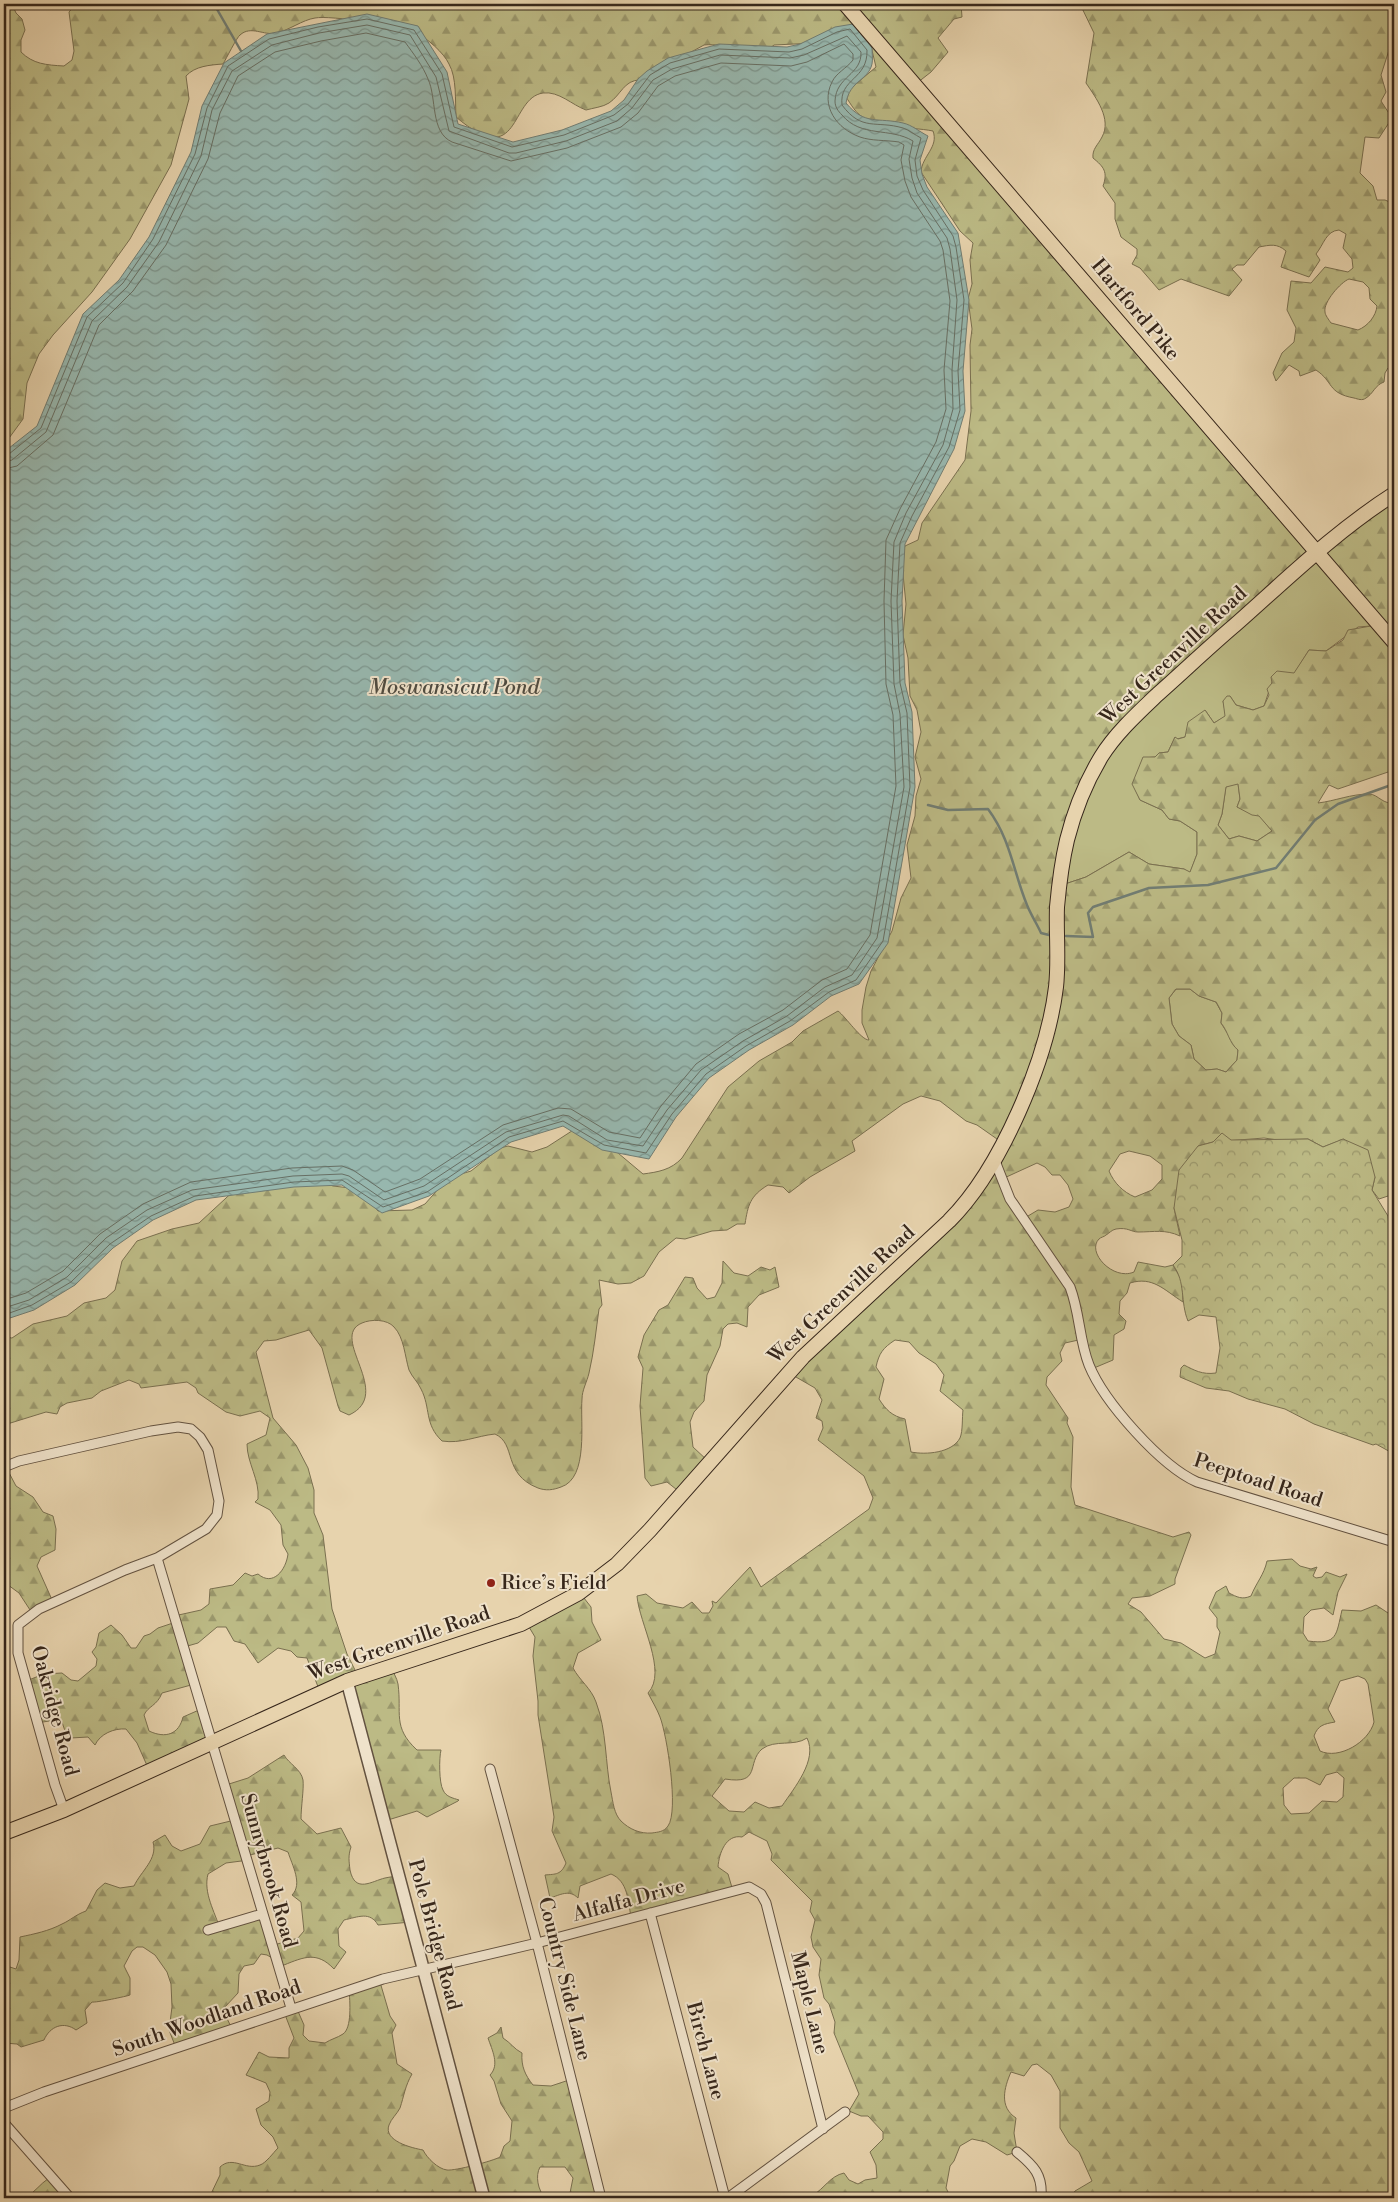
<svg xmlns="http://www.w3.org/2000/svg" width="1398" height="2202" font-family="'Libre Bodoni',serif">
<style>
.green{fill:#bcba85;stroke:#7a7050}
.forest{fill:url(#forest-firs);stroke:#7a7050;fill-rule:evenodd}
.park{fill:url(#park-crowns);stroke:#7a7050}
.water{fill:url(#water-waves);stroke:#717d73}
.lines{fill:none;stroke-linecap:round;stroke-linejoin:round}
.shore{stroke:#676f64;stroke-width:1}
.stream{stroke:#717d73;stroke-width:2.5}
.minor-casing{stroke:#635240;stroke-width:11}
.tertiary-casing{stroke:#635240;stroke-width:14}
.primary-casing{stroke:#37271b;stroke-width:16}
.trunk-casing{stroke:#37271b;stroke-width:16}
.minor{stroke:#efe2ca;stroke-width:9}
.tertiary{stroke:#efe2ca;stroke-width:11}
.primary{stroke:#e7d3ad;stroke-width:14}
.trunk{stroke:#e7d3ad;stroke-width:14}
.poi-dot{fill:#8f2418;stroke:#efe2ca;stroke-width:2}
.labels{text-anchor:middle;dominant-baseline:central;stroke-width:4;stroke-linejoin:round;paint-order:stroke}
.street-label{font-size:20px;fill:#37271b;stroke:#efe2ca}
.poi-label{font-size:20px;fill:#37271b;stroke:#efe2ca;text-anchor:start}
.water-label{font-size:21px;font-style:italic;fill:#4f4b40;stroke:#efe2ca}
</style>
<defs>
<pattern id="forest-firs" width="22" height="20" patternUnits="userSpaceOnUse" patternTransform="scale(1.25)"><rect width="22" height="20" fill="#bcba85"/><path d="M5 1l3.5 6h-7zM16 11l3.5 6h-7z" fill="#9a976c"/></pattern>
<pattern id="park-crowns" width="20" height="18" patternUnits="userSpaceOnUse" patternTransform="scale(1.25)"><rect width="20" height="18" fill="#bcba85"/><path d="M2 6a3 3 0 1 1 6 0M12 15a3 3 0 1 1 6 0" fill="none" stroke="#9a976c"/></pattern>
<pattern id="water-waves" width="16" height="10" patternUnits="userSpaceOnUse" patternTransform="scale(1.25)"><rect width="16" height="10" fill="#97b7ae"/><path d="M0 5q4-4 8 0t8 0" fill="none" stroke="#7c958d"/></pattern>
</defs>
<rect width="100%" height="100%" fill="#e7d3ad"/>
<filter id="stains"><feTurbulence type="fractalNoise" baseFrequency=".004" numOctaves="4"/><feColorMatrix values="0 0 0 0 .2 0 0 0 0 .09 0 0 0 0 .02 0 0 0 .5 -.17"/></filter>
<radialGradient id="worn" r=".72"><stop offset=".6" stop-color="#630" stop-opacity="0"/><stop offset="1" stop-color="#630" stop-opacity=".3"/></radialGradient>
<!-- green -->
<path class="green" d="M1318 552 1371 626 1358 627 1326 651 1309 650 1294 674 1272 682 1264 706 1253 710 1236 705 1230 696 1223 701 1226 716 1214 723 1205 710 1185 737 1177 739 1175 737 1168 752 1159 753 1155 757 1143 758 1133 784 1140 800 1162 810 1169 819 1180 821 1197 832V854L1190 873 1184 869 1149 864 1129 852 1086 877 1062 885 1061 867 1104 752Z
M1238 783 1240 799 1237 807 1259 815 1272 831 1257 841 1239 836 1229 839 1218 825 1222 814 1226 786Z
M1176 989H1190L1199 996 1216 1002 1222 1013 1221 1023 1238 1050 1237 1060 1226 1072 1217 1069 1206 1070 1194 1059 1191 1045 1179 1036 1172 1024 1169 998Z"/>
<!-- forest -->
<path class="forest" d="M4 4H12L16 13 22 19 25 30 21 40V52C33 64 46 65 64 66L72 60 74 51 69 12 76 4H961L962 17 954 19 938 38 948 52 931 72 917 83 1317 551 1394 493V770L1338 789 1329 785 1318 803C1335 801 1351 794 1369 794 1378 794 1384 806 1394 802V1194L1379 1199 1372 1190 1375 1177 1344 1139 1323 1147 1308 1139 1278 1140 1264 1138 1213 1142 1198 1146 1174 1208 1180 1236C1165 1229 1154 1232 1138 1232 1131 1232 1128 1227 1116 1229 1111 1230 1110 1233 1106 1235 1104 1237 1101 1237 1099 1239 1086 1252 1113 1281 1134 1272L1138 1262 1165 1267 1173 1265 1182 1281 1183 1302C1164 1290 1153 1276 1130 1283L1127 1293 1120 1301 1119 1314 1126 1321 1124 1329 1114 1335 1113 1360 1094 1368 1083 1339 1065 1343 1060 1353 1062 1361 1047 1377 1046 1385 1068 1418 1067 1423 1073 1437 1071 1487 1075 1505 1173 1537 1189 1532 1191 1535 1175 1579V1584L1150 1596 1132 1598 1128 1604 1141 1612 1164 1639 1181 1643 1205 1658 1215 1654 1220 1632 1217 1627V1618L1209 1608 1216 1592 1226 1586 1229 1593C1237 1597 1242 1600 1251 1596 1256 1583 1264 1575 1267 1561L1292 1559 1300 1566 1311 1569 1317 1567 1313 1576 1316 1578 1322 1577 1326 1572 1340 1577 1347 1574 1338 1592 1333 1615 1324 1608 1311 1610 1304 1617 1303 1633 1308 1641C1338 1645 1336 1635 1342 1610L1361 1611 1376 1605 1394 1617V2198H1071L1075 2191 1092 2181 1079 2152 1069 2143 1060 2128V2091L1051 2075 1037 2064 1032 2065 1024 2076 1011 2072C1004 2088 999 2107 1016 2118L1014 2133 1017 2152 1007 2155 986 2142 972 2139 960 2146 954 2161 950 2166 946 2188 951 2198H798L806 2194 813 2195C824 2189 830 2176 844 2173L849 2180 858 2184 865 2180 877 2178 876 2165 870 2152 883 2139V2132L868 2116H861L849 2111 859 2094 834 2033 835 2022 829 2004 824 1998 819 1975 821 1959 813 1947 811 1937 815 1920 810 1911 812 1901 771 1860 772 1854 767 1841 749 1832 742 1837C726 1834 719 1853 718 1867L728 1874 733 1891 631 1917C628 1901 628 1881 611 1874L580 1886 578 1898C569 1889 560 1895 550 1898L545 1875C556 1874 561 1875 566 1863L552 1831 554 1817 538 1715V1701L533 1656 535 1637 526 1622 580 1593 591 1607 592 1622 601 1640 578 1653 573 1668C580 1681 591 1688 596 1702 607 1731 605 1763 611 1792 613 1802 614 1814 621 1821 629 1829 640 1834 652 1833 658 1832 664 1832 668 1826 679 1811 667 1735 660 1717 657 1709 652 1701 648 1693 668 1672 639 1623 637 1596L646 1594 657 1603 683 1608 692 1602 702 1613H709L713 1606 712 1601 716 1603 750 1567 761 1587 869 1509 873 1498 864 1476 818 1440 823 1428 822 1421 816 1418 822 1400 815 1388 789 1373 948 1225 1002 1147 997 1139 977 1125 966 1121 940 1101 921 1096 903 1104 852 1141 855 1151 810 1177 789 1193 783 1187 768 1185C750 1196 748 1205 745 1224H737L727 1230 712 1231 685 1239 676 1238 659 1252 644 1276 631 1283 618 1284 599 1280 602 1305 599 1309C596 1330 594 1352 589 1373 587 1382 582 1390 582 1399 580 1422 589 1478 561 1487 553 1490 546 1491 538 1488 502 1474 517 1444 495 1434 476 1436 461 1444 442 1441 424 1424 431 1408 421 1389 418 1382 412 1377 409 1370 405 1357 404 1337 394 1327 387 1319 371 1319 362 1323 328 1337 395 1394 349 1415L340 1411 338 1406 322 1348 309 1330 276 1340 264 1341 256 1352 273 1418 296 1445 308 1468 314 1490V1513L323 1535 332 1609 347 1654 358 1676 390 1666C393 1672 397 1678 398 1684 402 1713 392 1727 417 1750H441C439 1758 439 1783 443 1790 446 1797 453 1798 459 1800L458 1801 427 1817 417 1811 388 1820 347 1683 320 1692 307 1658 297 1657 291 1651 278 1648 258 1663 245 1644 234 1641 226 1627H217L198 1643 184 1647 191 1685 162 1693C157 1706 148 1706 144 1715L149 1731C166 1739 179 1734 183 1717L199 1710 210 1736 149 1770 137 1743 126 1729C114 1728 100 1734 95 1745L88 1737 71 1738 66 1734 61 1719 37 1723 26 1681 44 1674 62 1673 71 1680 78 1681 96 1666 97 1659 92 1652 96 1647 99 1633 111 1625 122 1635 131 1648H136L144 1636 150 1634 158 1628 173 1623 174 1616 201 1610 209 1604 210 1589 233 1585 245 1573 252 1576 258 1574C273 1587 286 1570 288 1554L283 1545 281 1525 270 1510 255 1502 258 1499C260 1480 247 1463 247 1444L266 1435 270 1418 260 1411 240 1416 226 1412 198 1393 196 1388 187 1382 141 1388 139 1384 129 1380 101 1391 92 1398 67 1403 60 1407 57 1414 46 1412 4 1425V1337L12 1338 33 1324 67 1316 84 1303 106 1298 115 1290 122 1261 137 1241 172 1229 199 1223 239 1186 297 1173 333 1186 359 1189 378 1211 412 1210 425 1204 448 1178 471 1171 500 1148 508 1146 532 1152 547 1147 578 1127 618 1153 643 1174C658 1172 671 1170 682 1158L728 1087 759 1061 792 1042 803 1031 838 1011C846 1017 861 1040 869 1040L862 1023V1010L866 987 871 971 892 931 901 898 911 878 907 845 915 816 916 796 921 779 915 757 921 732 917 710 910 696 908 658 903 635 906 604 901 554 905 546 918 540 922 523 965 460 971 411 970 345 972 329 968 299 972 284 970 260 973 243 960 231 921 172C922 156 939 147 933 131 908 126 883 131 861 116 854 111 849 101 844 94L876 67 870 42 852 27 815 43 774 45C758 60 726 42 704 45L640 80C624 80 621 95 609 103 603 107 593 108 586 110 572 105 559 91 543 93 509 98 521 172 456 117 455 101 457 78 449 64 444 53 427 38 416 33 403 26 330 15 315 18 302 20 290 30 276 33 264 36 251 25 240 35 237 37 226 59 223 64 210 65 195 66 186 76L189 99 171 165 130 239 92 292 53 335 39 354 27 383 23 419 4 445ZM1318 553 1371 626 1348 630 1343 640 1326 651 1309 650 1294 673 1277 671 1271 677 1272 683 1267 689 1269 695 1264 706 1253 710 1236 705 1230 696H1227L1223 701 1225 716 1214 723 1205 710 1188 722 1185 737 1178 739 1175 737 1168 752 1159 753 1155 757H1143L1132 784 1140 800 1162 810 1169 819 1180 821 1197 832V854L1190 872 1184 869 1149 864 1129 852 1086 877 1062 885 1082 795 1131 719ZM1238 784 1240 799 1237 807 1252 815 1259 816 1272 831 1257 841 1239 836 1229 839 1218 825 1222 814 1226 787ZM1176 989H1190L1199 996 1216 1002 1222 1013 1221 1023C1228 1031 1229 1043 1238 1050L1237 1060 1226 1072 1217 1069 1206 1070 1194 1059 1191 1045 1179 1036 1172 1024 1169 998ZM1129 1151 1150 1156 1162 1165V1179L1152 1190 1135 1197C1123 1192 1114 1183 1109 1171L1120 1154ZM1037 1163 1045 1167 1052 1175H1060L1068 1185 1073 1199 1069 1207 1055 1212 1038 1210 1023 1219 1002 1179ZM895 1340 909 1342 919 1353 936 1364 944 1375 940 1391 963 1410C962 1417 963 1431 960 1438 952 1453 926 1455 911 1452L905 1419C892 1416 886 1410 879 1399L884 1379 876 1367C879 1353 883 1348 895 1340ZM1358 1676 1365 1679 1368 1684 1374 1722C1369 1742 1339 1760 1320 1751L1314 1736C1318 1725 1324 1724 1335 1722L1328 1709 1340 1681ZM807 1738C818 1760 794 1788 782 1806L769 1808 755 1802 744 1812 729 1811 712 1796 725 1779C762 1785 746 1763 762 1749 775 1739 794 1747 807 1738ZM1337 1772 1344 1778 1343 1797 1337 1802 1322 1801 1309 1813 1291 1814 1284 1805 1283 1788 1294 1778H1306L1320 1785 1326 1775Z
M1080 4H1333L1348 8 1371 9 1394 4V41L1390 47 1381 75 1386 92 1381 101 1392 118 1379 138 1365 137 1360 173 1373 186 1377 200H1385L1394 204V370L1388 368 1385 373 1384 382C1375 385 1373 394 1366 398 1362 401 1358 399 1354 398 1327 393 1334 382 1316 370L1300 376 1299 371 1289 365 1276 381 1273 373 1282 353 1294 342 1296 328 1287 310 1291 281 1311 283 1325 267 1348 272 1353 268 1352 259 1343 248 1346 234 1339 230C1326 231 1324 244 1316 254L1320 260 1309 277 1281 267 1286 251C1277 243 1270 245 1259 247L1244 265H1237L1232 269 1242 280 1229 296 1181 279 1159 290 1140 268 1132 264 1137 255V249L1121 237 1115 219V203L1103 186C1108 172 1104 167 1093 158 1092 149 1098 145 1102 137 1112 119 1096 98 1086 83L1094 33ZM1349 279 1363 282 1369 288 1370 299 1377 306C1376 316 1368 326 1358 330L1331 323C1329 320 1325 315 1325 312 1323 302 1341 282 1349 279Z
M723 1261 734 1273 748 1276 761 1267 770 1270 775 1267 779 1287 759 1295 748 1307 747 1327 737 1323 728 1324 723 1329 720 1346 707 1375 704 1401 694 1412 690 1422 693 1447 708 1461 681 1493 667 1482 651 1486 645 1478 640 1406 643 1368 638 1357 644 1335 659 1310 668 1305 685 1277 693 1278 697 1288 707 1299 715 1297 722 1283Z
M4 1467H6L16 1486 33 1497 43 1512 53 1516 56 1529 55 1550 41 1557 37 1566 53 1602 32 1613 19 1593 4 1582Z
M284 1755C289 1764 301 1769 303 1780 304 1789 301 1807 301 1819L317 1834 341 1828 351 1847C348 1856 349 1861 350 1870 355 1894 372 1881 385 1878 390 1877 396 1876 401 1876L411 1922 378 1925C370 1911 358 1917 344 1920L338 1929 339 1946 346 1952 334 1969C317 1951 304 1957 284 1965L267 1955 261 1954 254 1964 244 1966 239 1974 238 1993 225 2007 224 2012 232 2029 176 2048 169 2030 172 2007 171 1984 167 1972 155 1955 143 1947H137L132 1951 124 1966 130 1978V1995C128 1996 95 2003 92 2002L85 2010 87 2023 76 2030C64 2021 50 2026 44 2040L21 2047 17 2044 4 2043V1974L6 1977 7 1971 10 1967 16 1969 19 1960 20 1937C34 1934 49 1931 62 1924 71 1920 75 1915 86 1911L97 1890 105 1883 120 1888 134 1886C141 1871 158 1859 153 1842L165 1835 172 1846 181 1851 200 1844 210 1826 239 1819 229 1784 248 1778ZM278 1848 288 1852C292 1865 303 1884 292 1895L301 1902 304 1931 298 1938 274 1945 262 1917 220 1929C215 1912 203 1893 208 1874L226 1863 249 1860 250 1855Z
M380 1982 390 2016 396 2025 392 2033 397 2064 412 2074C405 2086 404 2096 400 2108 397 2114 391 2119 389 2125 383 2141 412 2148 423 2150 427 2158 438 2169 447 2170 455 2171 493 2161 500 2157L504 2146 510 2141 512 2121 501 2104 494 2081 490 2075C500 2065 492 2050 488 2038L497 2033 501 2027 503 2038C511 2043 514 2049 522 2053 521 2066 525 2075 533 2085L551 2086 572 2079 602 2198H569L573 2178 565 2167H540C535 2176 538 2190 545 2198H209L220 2175V2167C233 2155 245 2171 260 2165 266 2163 273 2153 278 2148L273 2137 261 2125 256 2109 269 2101 270 2092 266 2083 246 2075 259 2052 269 2057 289 2058V2048L294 2038 284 2012 297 2009 304 2025 303 2035 309 2041 325 2043C331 2039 337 2038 343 2034 352 2028 350 2002 349 1989Z
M49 2178 68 2198H82H25C34 2193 40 2184 49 2178Z"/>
<!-- park -->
<path class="park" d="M1222 1133 1231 1140 1308 1139 1323 1147 1343 1139 1368 1150 1375 1177 1372 1190 1388 1216 1394 1281V1304L1390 1318 1394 1341V1454L1376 1444 1373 1445 1314 1424 1285 1409 1248 1399 1229 1391 1206 1388 1180 1377 1181 1368 1184 1365C1194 1370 1202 1375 1216 1373L1220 1348 1216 1317 1199 1315 1188 1321C1180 1302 1186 1282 1173 1265L1182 1256V1240L1174 1208 1179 1170 1198 1146 1213 1142Z"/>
<!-- water -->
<path class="water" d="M367 14 418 26 447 72 458 124 513 142 562 130 611 111 624 100 638 79 647 71 668 58 719 44 787 47 800 44 835 27 853 24 872 48C872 53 873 59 872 64 868 81 850 80 846 103 865 126 878 117 903 123 912 125 920 132 928 136L920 160 922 174 927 187 958 233 969 300 963 371 965 411 954 449 905 544 902 601 905 683 912 712 915 787 888 943 859 984 831 996 793 1025 749 1050 709 1078 676 1117 649 1159 602 1150 563 1126 511 1142 429 1196 382 1213 342 1185 294 1187 196 1200 153 1220 113 1248 75 1285 34 1310 4 1320V452L37 426 83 314 119 280 149 237 191 152 202 106 224 63 267 34Z"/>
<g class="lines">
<!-- shore -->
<path class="shore" d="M4 456 9 454 41 428 87 317 123 283 153 239 195 154 207 108 228 66 269 39 318 27 367 19 414 30 442 74 454 127 512 147 564 135 614 115 628 104 650 75 670 63 719 49 789 52 802 49 837 32 850 29 867 50C868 80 839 78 842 105 862 132 876 120 903 128 909 130 915 135 921 138L915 160 917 176 923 190 953 236 956 247 964 300 958 371 960 410 949 447 912 516 900 543 897 601 900 683 907 713 910 787 883 941 856 980 829 992 790 1021 746 1046 706 1074 672 1114 646 1153 604 1145 563 1121 509 1137 427 1192 383 1207 342 1180 294 1182 195 1196 151 1216 110 1244 71 1282 32 1305 4 1315
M4 462 12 460 46 432 92 321 127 287 159 242 201 156 212 110 232 71 272 45 319 33 367 25 410 35 436 77 449 131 509 153H516L566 141 617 121 632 108 653 80 672 69 720 55 790 58 804 55 847 36 861 52C862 75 836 76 835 101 835 107 838 111 842 115 861 138 890 127 913 141L909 159 912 178 917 193 947 238 950 249 957 300 952 370 953 409 943 445 906 513 894 542 891 601 894 684 900 714 904 787 877 938 852 975 825 987 787 1016 743 1041 701 1070 667 1110 643 1146 607 1140 569 1116 563 1115 506 1132 424 1186 384 1200 349 1176 342 1174 293 1176 192 1190 147 1210 106 1238 67 1277 29 1300 4 1308
M4 469 17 466 53 435 99 325 133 291 166 245 208 159 220 113 238 76 275 52 321 41 366 33 405 42C413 53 423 66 428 79 437 98 430 132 452 142L511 161 567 148 621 127 638 113 658 86 675 76 721 63 791 66 807 62 844 44 853 54V60C847 68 836 73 832 82 820 106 837 129 860 137 871 141 886 140 899 142L904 145 901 160 905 181 911 197 940 241 943 250 950 301 944 370 946 409 936 442 900 509 886 540 884 601 886 684 893 715 896 786 870 935 847 969 822 980 783 1010 739 1034 696 1064 661 1106 640 1138 609 1132 571 1109 558 1108 503 1125 420 1179 385 1192 353 1170 342 1166 292 1168 191 1182 143 1204 100 1234 63 1271 26 1293 4 1300"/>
<!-- stream -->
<path class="stream" d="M214 4 241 51
M928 805 948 810 988 809C1011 840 1013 871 1027 905 1031 915 1037 924 1041 933L1049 935
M1066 936 1093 937 1088 913 1093 907 1149 888 1208 885 1276 868 1315 820 1338 804 1394 784"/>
<!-- minor casing -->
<g class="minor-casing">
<path id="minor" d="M995 1161 1010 1199 1070 1287C1080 1313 1079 1340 1089 1365 1104 1402 1161 1466 1197 1482L1394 1542
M4 1467 19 1461 151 1431 178 1427 191 1429 200 1437 208 1450 219 1501 217 1515 206 1529 157 1558 125 1570 39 1609 18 1625V1653L55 1785 64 1810
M157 1558 291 2008
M490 1769 537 1943 601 2198
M650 1913 725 2198
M208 1930 262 1914
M4 2108 44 2092 383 1979 537 1943 749 1887 761 1894 766 1903 823 2129
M4 2123 70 2198
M1017 2152C1034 2166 1043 2175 1041 2198
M728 2198 845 2112"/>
</g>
<!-- tertiary casing -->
<g class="tertiary-casing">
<path id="tertiary" d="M347 1681 484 2198"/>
</g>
<!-- primary casing -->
<g class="primary-casing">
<path id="primary" d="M4 1833 64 1810 347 1681 521 1624 579 1593 617 1564 650 1530 803 1357 949 1221C1001 1169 1047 1060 1056 987 1059 961 1056 933 1057 907 1059 885 1062 861 1067 840 1074 812 1086 782 1101 757 1116 733 1138 713 1158 694 1184 671 1209 647 1235 625 1287 579 1336 531 1394 494"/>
</g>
<!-- trunk casing -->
<g class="trunk-casing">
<path id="trunk" d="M845 4 1394 642"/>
</g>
<!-- minor -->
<use href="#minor" class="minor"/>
<!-- tertiary -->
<use href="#tertiary" class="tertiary"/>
<!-- primary -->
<use href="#primary" class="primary"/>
<!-- trunk -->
<use href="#trunk" class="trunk"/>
</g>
<!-- markers -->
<circle class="poi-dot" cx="491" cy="1583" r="5"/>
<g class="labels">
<!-- street labels -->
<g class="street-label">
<text transform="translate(1135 310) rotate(50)">Hartford Pike</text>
<text transform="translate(1174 656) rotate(-43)">West Greenville Road</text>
<text transform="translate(842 1295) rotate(-43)">West Greenville Road</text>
<text transform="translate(1258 1481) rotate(18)">Peeptoad Road</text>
<text transform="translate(399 1644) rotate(-19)">West Greenville Road</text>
<text transform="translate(54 1711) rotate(75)">Oakridge Road</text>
<text transform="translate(268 1871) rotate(74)">Sunnybrook Road</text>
<text transform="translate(629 1901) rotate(-15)">Alfalfa Drive</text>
<text transform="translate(434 1935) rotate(75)">Pole Bridge Road</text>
<text transform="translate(564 1979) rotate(76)">Country Side Lane</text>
<text transform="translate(809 2003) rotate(76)">Maple Lane</text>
<text transform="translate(207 2019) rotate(-19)">South Woodland Road</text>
<text transform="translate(705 2051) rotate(75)">Birch Lane</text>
</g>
<!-- poi labels -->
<g class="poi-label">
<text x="501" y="1583">Rice’s Field</text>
</g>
<!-- water labels -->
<g class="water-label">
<text x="454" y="688">Moswansicut Pond</text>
</g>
</g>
<!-- margin -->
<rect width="1398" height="2202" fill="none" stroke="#e7d3ad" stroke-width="20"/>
<rect x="5" y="5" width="1388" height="2192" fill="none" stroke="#37271b" stroke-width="2.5"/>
<rect x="10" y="10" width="1378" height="2182" fill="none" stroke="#37271b"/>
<rect width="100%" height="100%" filter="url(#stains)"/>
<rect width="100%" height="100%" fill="url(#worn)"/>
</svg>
